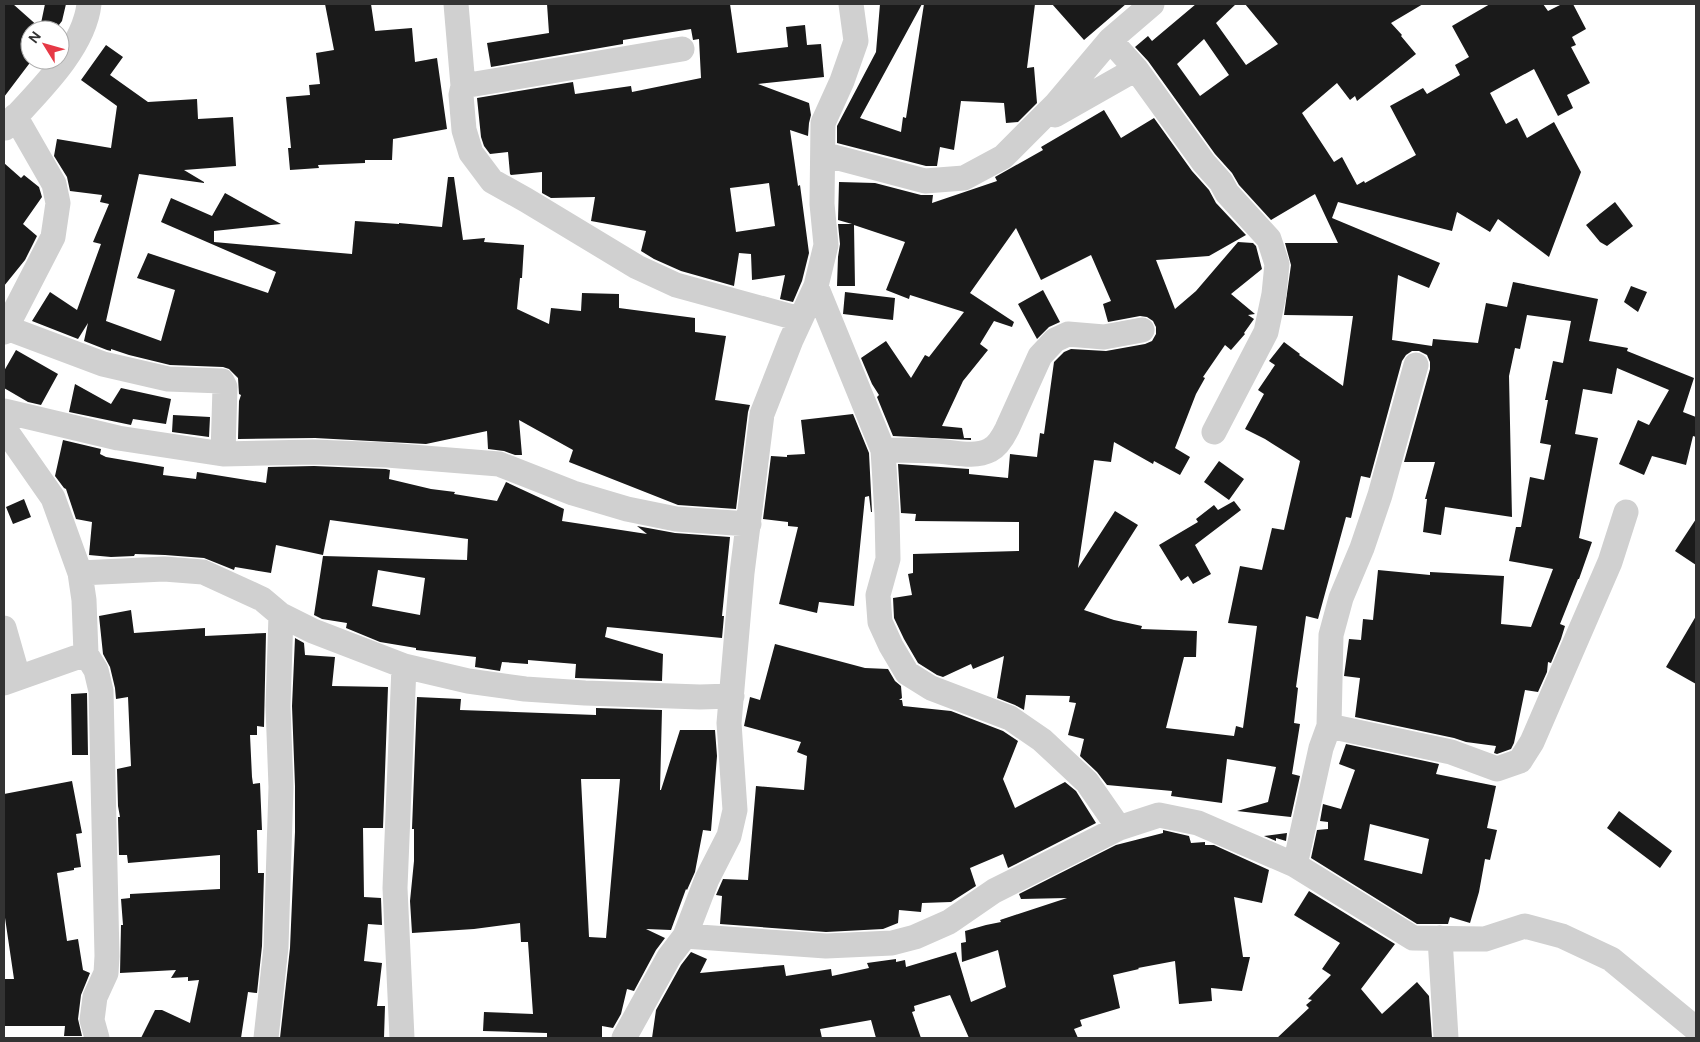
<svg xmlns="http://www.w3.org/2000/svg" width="1700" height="1042" font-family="'DM Sans',sans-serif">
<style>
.building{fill:#1a1a1a;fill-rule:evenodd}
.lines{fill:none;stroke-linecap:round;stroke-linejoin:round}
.minor{stroke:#d0d0d0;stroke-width:25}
</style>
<rect width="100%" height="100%" fill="#fff"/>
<!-- building -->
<path class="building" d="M4 4H13L40 28 45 4H66L62 21 55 30H30V60H32L4 97Z
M325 4H371L375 31 412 28 415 62 437 58 447 129 393 139 392 160H365V163L318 165 319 168 290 170 288 148H291L286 97 310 95 309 85 320 84 316 53 334 50Z
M547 4H730L737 53 788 47 786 27 805 25 807 45 821 44 824 77 758 84 809 103 811 115 809 123 808 136 790 130 798 186 800 185 809 253 802 281 793 302 780 299 785 275 752 280 751 254 739 253 734 286 681 271 654 259 641 251 646 231 591 221 595 197 551 198 542 193V172L511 175 510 174 508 152 490 154 484 146 481 137 477 98 573 82 575 94 631 86 632 92 701 78 699 39 693 40 691 29 623 40V44L491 67 487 43 549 33ZM769 183 775 226 736 232 730 188Z
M880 4H922L860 118 901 132 903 117 906 118 924 4H1035L1027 68 1034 67 1037 103 1018 122 1006 123 1004 103 961 101 954 150 940 147 937 166H926L837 143V126L876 52Z
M1052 4H1126L1084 40Z
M1196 4H1236L1216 23 1246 65 1278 44 1245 4H1423L1391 23 1402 35 1401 36 1416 54 1357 101 1355 96 1350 100 1337 83 1302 113 1334 162 1342 157 1357 185 1364 181 1365 183 1416 155 1390 106 1423 88 1427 94 1460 75 1455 65 1469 57 1452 26 1490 4H1543L1548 11 1562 4H1573L1586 29 1572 37 1576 45 1571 47 1590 83 1567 95 1573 108 1558 116 1534 69 1490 93 1506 124 1517 118 1527 138 1554 122 1581 172 1549 257 1498 219 1490 232 1457 212 1452 231 1338 202 1332 218 1440 263 1429 288 1398 275 1392 340 1432 346 1433 339 1478 343 1486 303 1507 307 1513 282 1598 299 1589 341 1628 348 1627 351 1694 378 1683 412 1696 417V437L1693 436 1686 465 1652 456 1644 475 1619 464 1638 420 1649 425 1669 390 1617 368 1612 394 1583 389 1575 434 1598 438 1579 538 1592 542 1579 579H1578L1560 624 1565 626 1561 639 1551 663 1548 662 1547 672 1538 692 1525 690 1514 743 1511 749 1497 754 1494 753 1496 746 1466 742 1454 738 1355 717 1360 678 1344 676 1349 639 1361 640 1363 619 1373 620 1378 570 1430 575V572L1504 576 1501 624 1531 627 1553 569 1509 561 1516 527H1521L1530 477 1544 480 1551 445 1540 443 1548 400H1545L1553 361 1563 363 1571 321 1527 315 1520 349 1515 348 1509 376 1512 517 1445 507 1441 535 1423 532 1427 499H1425L1435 462H1404L1430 369V362L1427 355 1419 351H1412L1406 355 1402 361 1370 478 1361 476 1351 518 1346 517 1318 619 1306 616 1296 687 1298 688 1294 723 1300 724 1292 774 1300 776 1291 817 1237 811 1268 802 1276 767 1227 759 1222 803 1171 796 1172 791 1107 785 1097 772 1080 756 1084 739 1068 735 1076 703 1069 702 1070 696 1026 695 1024 710 1015 705 997 698 1004 656 973 669 971 664 943 677 937 675 918 663 904 639 894 618 893 598 912 595 908 574 913 573V554L1019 551V522L915 521 916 514 901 513 898 464 969 469V474L1008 478 1010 454 1037 457 1040 433 1044 434 1054 362 1064 352 1071 349 1106 351 1145 344 1152 341 1156 334V327L1153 321 1147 317 1140 316 1108 322 1103 304 1111 301 1091 255 1041 280 1016 228 970 293 1014 322 1012 327 994 321 980 344 988 350 963 381 942 426 962 428 964 438H971V440L893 436 877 397 879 395 872 384 861 358 886 341 911 378 925 355 929 357 964 312 910 295 909 299 886 290 905 242 854 225 855 286H837L838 257 840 244 838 224H852L838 220 839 182 875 183 921 195H933L932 203 997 181 995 177 1043 150 1041 147 1104 110 1121 138 1154 118 1192 171 1209 190 1216 203 1246 235 1209 256 1156 260 1175 309 1196 291 1238 242 1253 243 1256 246 1262 269 1231 294 1255 314 1248 315 1254 319 1244 333 1245 334 1231 350 1225 345 1203 377 1205 378 1196 394 1175 448 1190 457 1180 475 1154 461 1153 464 1114 442 1111 462 1094 460 1078 568 1115 511 1138 525 1084 610 1114 620 1142 626 1141 629 1197 631 1196 657H1184L1166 728 1234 736 1236 726 1243 728 1257 626 1228 623 1240 566 1262 570 1272 528 1284 530 1300 461 1265 439 1245 429 1264 394 1258 390 1275 365 1269 361 1284 342 1300 354 1299 355 1343 386 1353 316 1284 315 1291 265 1285 243H1338L1315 194 1271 220 1239 185 1232 173 1215 154 1148 61 1135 47 1148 36 1152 41ZM1204 39 1229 75 1200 96 1177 64Z
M106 45 123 57 110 75 148 102 197 99 198 119 233 117 236 166 184 170 204 182V183L139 174 106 321 161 341 175 290 137 278 148 253 268 293 276 272 161 222 171 198 212 216 225 193 281 224 214 231V242L352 254 355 221 399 224V223L442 227 448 177H454L463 240 485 238 484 242 524 245 522 278H520L517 309 549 324 551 308 581 311 582 293 619 294V308L695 318V332L726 336 715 400 750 405 748 412 736 509 678 505 569 462 573 450 519 420 522 455H515L504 451 488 449 487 431 426 444 315 438 238 439 239 401 241 395 239 394 238 378 229 369 223 367 170 365 129 355 111 349V351L107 350 84 341 88 323 78 339 32 321 50 292 77 310 101 244 93 242 109 204 100 202 102 195 70 191 67 177 54 156 57 139 111 148 117 106 81 80Z
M4 163 21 178 24 175 39 187 42 197 23 224 37 236 25 260 4 286Z
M1615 202 1633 226 1607 246 1600 242 1586 225Z
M1631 286 1647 292 1638 312 1624 302Z
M1043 290 1060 322 1049 327 1037 339 1018 304Z
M845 292 895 298 893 320 843 314Z
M16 350 58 374 41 405 28 402 4 388V371Z
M75 384 111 404 121 388 171 399 166 424 133 419 131 425 69 412Z
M853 414 869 453 872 512H871L869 496 865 497 854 606 819 602 817 613 779 604 798 527 788 526V522L763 519 771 456 787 457V455L805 454 801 420Z
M173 415 210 417 209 437 172 432Z
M63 440 101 449 100 454 106 457 164 467 163 475 196 479 197 472 266 483 268 467 314 466 386 469 390 470 389 479 431 489 455 492 454 494 497 501 506 482 564 509 562 521 647 534 637 526 675 533 730 537 722 616H724L722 638 607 627 605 637 663 654 662 681 575 678 576 664 528 660V664L502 662 500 671 475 667 476 657 416 650V648L380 642 346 628 347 623 322 619 314 615 323 556 467 560 468 539 330 520 323 555 276 545 271 573 235 567 234 570 204 558 165 555 135 554 134 556 111 557 89 555 92 522 76 519 66 489 64 488 55 476ZM378 570 425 578 420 615 372 606Z
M1219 461 1244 479 1229 500 1204 482Z
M24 499 31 517 13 524 6 507Z
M1234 501 1241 510 1195 545 1211 574 1193 584 1188 576 1181 581 1159 545 1198 522 1196 519 1214 505 1218 510Z
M1696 519V565L1675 551Z
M131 610 134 633 205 628V636L266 633 264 727 257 726V735H250L252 777 253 784 260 783 262 830H257L258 873H264L262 946 257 993 248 992 241 1038H141L155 1010H162L190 1023 199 980 188 981V977L171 978 176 970 120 973 121 925H123L121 899 130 898V894L220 889V855L128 863 127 855H119L118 817H120L118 806 117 769 131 766 128 697 116 699 115 688 110 667 103 654 99 616Z
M1696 616V684L1666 667Z
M295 638 304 643 305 655 335 657 332 686 388 687 383 828H363L364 897 381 898 382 925 368 924 364 961 382 963 377 1006H385L384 1038H280L290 948 295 832V786L292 706Z
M775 644 865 668 888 669 895 681 901 686 902 698 899 700H902L903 706 951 711 1003 731 1018 741 1003 779 1015 808 1065 782 1076 791 1096 823 1008 868 1003 854 970 868 976 886 951 902 922 903 921 912 899 910 898 923 883 929 826 932 720 924 722 896 716 895 723 879 748 880 756 786 804 790 807 756 797 752 801 742 744 726 750 697 760 700Z
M87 693 88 755H72L71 694Z
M417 697 461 699 460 710 596 715V708L662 710 660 790H661L680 730H715L717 756 711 831 703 830 695 872 687 890 686 889 671 930 646 929 665 938 656 950 634 991 627 989 621 1014 613 1028 602 1026V1038H547V1033L483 1031 484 1012 533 1014 528 942H521L520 923 474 929 412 933 410 901 414 861V829H412ZM581 779H620L606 938 589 937Z
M1346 744 1439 764 1436 774 1496 786 1487 828 1497 830 1490 860 1485 859 1479 892 1470 923 1450 917 1448 924H1417L1311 858 1317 830 1328 829V822L1320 821 1323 804 1341 809 1355 770 1339 764ZM1370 824 1429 839 1422 874 1364 860Z
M72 781 82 833 76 834 81 867 74 868V870L57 873 67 941 78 939 83 970 90 973 81 995 78 1019 82 1036H64L65 1026H4V979H14L4 911V794Z
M1619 811 1672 851 1660 868 1607 828Z
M1163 830 1189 836 1191 843 1205 842V845H1214L1269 870 1262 903 1234 897 1243 957H1250L1242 991 1211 988 1212 1001 1179 1004 1175 961 1138 968 1139 969 1113 975 1120 1008 1080 1020 1082 1026 1074 1029 1078 1038H969L950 995 914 1006 915 1011 912 1012 921 1038H876L871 1020 820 1029 822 1038H652L656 1010 681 965 691 952 707 959 700 973 784 965 786 976 831 969 832 976 869 968 867 963 896 959V962L905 960 906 967 956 952 971 1002 1006 987 998 950 962 962 961 943 966 942 965 931 986 925 1001 922 1000 920 1067 898 1021 899 1019 894 1116 845 1163 833Z
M1287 833 1286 841 1276 838V841L1264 836Z
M1309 891 1395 944 1361 989 1382 1014 1417 982 1429 996 1432 1038H1277L1309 1008 1306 1005 1312 1000 1308 999 1331 975 1322 969 1340 943 1294 915Z"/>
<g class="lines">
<!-- minor -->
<path class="minor" d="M456 4 463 86 461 95 464 130 471 153 492 181 526 200 637 267 676 285 800 319
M1110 40 1136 69 1204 163 1221 182 1227 193 1269 239 1277 264 1274 294 1266 332 1214 432
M463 86 682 49
M1055 115 1136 69
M5 128C35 95 84 50 89 4
M823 154 925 181 964 178 1003 157 1056 104 1110 40 1152 4
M816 286 883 450 887 514 888 559 878 595 880 622 891 646 907 673 931 688 1010 718 1042 740 1087 782 1119 828
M7 328 103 364 168 379 222 381 225 387 223 454
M4 332 53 237 58 203 54 184 15 116
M4 411 118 438 223 454 314 452 387 455 499 464 573 493 627 509 676 519 749 524
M4 428 53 498 80 573 84 600 86 654 96 670 101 691 107 956 106 973 95 997 92 1020 97 1038
M883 450C899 450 916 450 933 451 951 451 973 459 990 450 998 446 1003 437 1007 429L1040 356 1055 340 1068 334 1104 337 1142 330
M80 573 164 569 203 572 262 599 281 615 313 631 404 666 468 681 525 689 585 693 700 697 732 696
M4 628 18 677
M4 683 86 654
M1329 726 1451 752 1497 769 1520 761 1532 742 1610 562 1626 512
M1295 865 1321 748 1329 726 1331 635 1341 598 1362 548 1380 495 1416 365
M685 936 826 946 892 943 915 937 949 922 994 891 1119 828 1159 815 1198 823 1295 865 1413 938 1485 939 1525 926 1562 936 1611 959 1696 1029
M1440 938 1446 1038
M266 1038 276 947 281 787 278 706 281 615
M402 1038 395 888 404 666
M624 1038 669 957 685 936 707 879 729 836 735 810 729 723 742 573 762 414 791 340 816 286 826 245 822 204 823 123 842 81 856 41 851 4"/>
</g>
<!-- border -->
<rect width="1700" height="1042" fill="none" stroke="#333333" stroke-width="10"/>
<!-- north arrow -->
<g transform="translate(45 45) rotate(307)"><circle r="24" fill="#ffffff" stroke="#adadad"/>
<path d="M0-4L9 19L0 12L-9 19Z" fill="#e63946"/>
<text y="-8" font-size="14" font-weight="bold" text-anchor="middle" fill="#333333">N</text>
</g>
</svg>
